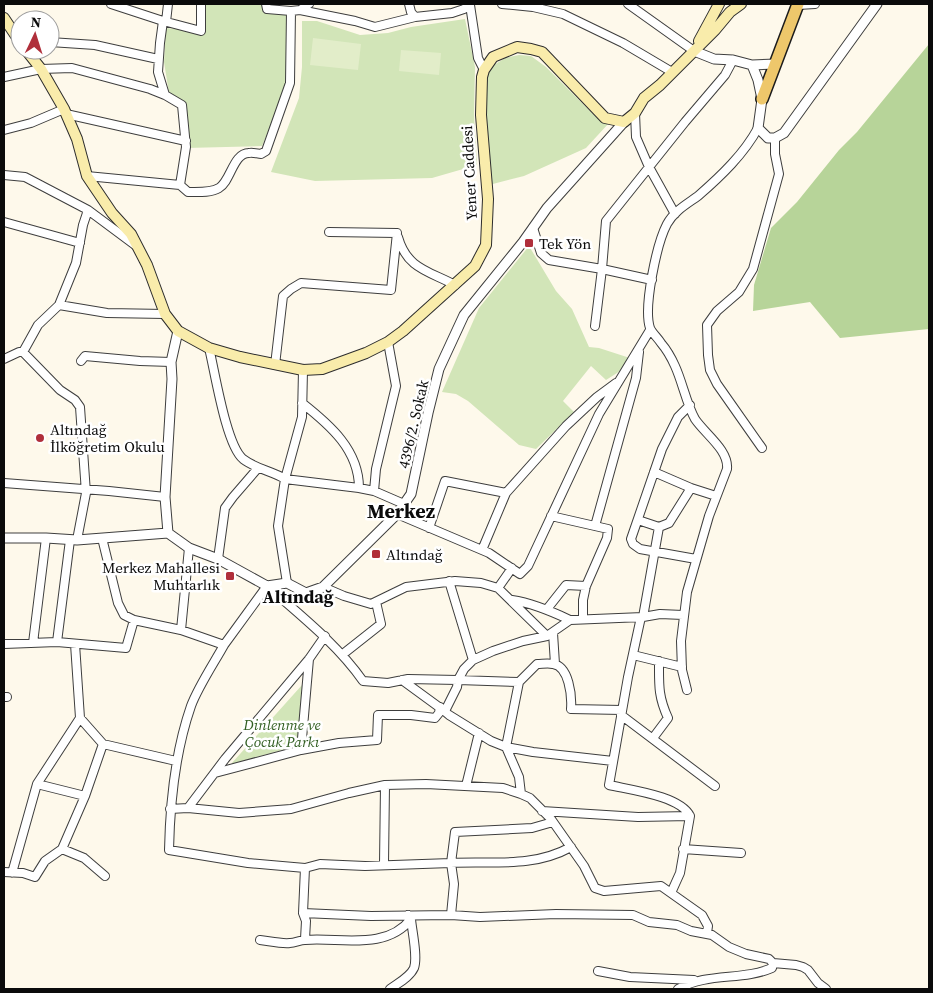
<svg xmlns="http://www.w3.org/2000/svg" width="933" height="993" font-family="'Source Serif 4',serif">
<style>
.green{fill:#d2e5b8}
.forest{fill:#b7d499}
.pitch{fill:#e2edc9}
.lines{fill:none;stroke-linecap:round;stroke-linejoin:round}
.minor-casing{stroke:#3e3e3e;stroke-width:10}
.tertiary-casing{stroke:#3e3e3e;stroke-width:11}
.secondary-casing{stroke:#2d2d2d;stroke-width:12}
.primary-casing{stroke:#1c1c1c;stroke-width:14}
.minor{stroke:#fff;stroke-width:8}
.tertiary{stroke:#fff;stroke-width:9}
.secondary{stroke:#f9ecab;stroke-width:10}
.primary{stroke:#eec76b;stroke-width:11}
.poi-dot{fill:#b02f3b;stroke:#fff;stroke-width:2}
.labels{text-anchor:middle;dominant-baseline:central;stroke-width:5;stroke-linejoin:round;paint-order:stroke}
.street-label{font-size:15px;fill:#0b0b0b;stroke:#fff}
.poi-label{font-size:15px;fill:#0b0b0b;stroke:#fff;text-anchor:start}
.park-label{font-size:15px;font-style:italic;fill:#315e21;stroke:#fff}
.quarter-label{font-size:18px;font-weight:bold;fill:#0b0b0b;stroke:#fff}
.district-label{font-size:20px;font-weight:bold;fill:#0b0b0b;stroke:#fff}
</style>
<rect width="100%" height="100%" fill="#fef9eb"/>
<!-- green -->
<path class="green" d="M203 4H263V13H288V83L262 146 186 148V105L169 93 164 62 166 28 201 31Z
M465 19 475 67 474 115 477 165 432 178 315 181 271 172 299 98 302 67V21H317L360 35 388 33 411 27Z
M519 55 531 56 546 67 597 118 609 123 586 148 524 176 489 185 484 108 487 75 494 65 505 58Z
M529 246 556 291 572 309 589 347 599 348 633 359 617 373 606 380 591 366 563 401 574 412 536 449 519 445 468 401 456 394 442 392 479 308Z
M302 685 297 746 231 764Z"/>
<!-- forest -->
<path class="forest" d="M929 44V329L840 338 810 302 753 311 754 285 771 228 797 202 839 150 857 132Z"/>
<!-- pitch -->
<path class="pitch" d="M313 38 361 44 358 70 310 65Z
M401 50 441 53 439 75 399 71Z"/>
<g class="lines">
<!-- minor casing -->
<g class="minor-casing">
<path id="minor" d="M111 4 163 21
M409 4 411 12 415 17
M502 4 533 7 563 14 623 43 672 72
M628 4 694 51
M470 5 478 58 484 70
M798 5 815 4
M300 10 309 4
M291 11 300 10 355 21 375 27 415 17 452 13 464 9 470 4
M166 22 168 4
M50 42 95 45 158 59
M4 77 41 69 72 68 150 89 165 95
M635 113 636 137 649 167 675 214
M66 114 186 141
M4 130 31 123 64 109
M4 175 25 177 88 210 135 245
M87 176 180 185 188 192C197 192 211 193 219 188 231 181 233 153 249 153 253 152 258 154 261 154L266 151 290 83 291 11 267 9 266 4
M180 185 186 147 182 105 165 95 158 72 160 43 163 21 201 31V4
M4 222 80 243
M533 228 541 253 549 260 602 269 595 326
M329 232 397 233
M398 237C407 269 429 271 455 285
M652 280 602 269 606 221 685 122 725 75 733 60
M59 305 107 313 165 314
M209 348C215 372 226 445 243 459 256 469 272 471 285 479L278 526 287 583
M23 352 60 390 75 400 80 407 86 493 77 540
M4 359 19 352H23L38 325 59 305 76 263 83 225 88 210
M81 361 85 356 140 361 171 362
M275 365 283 296 291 289 301 283 391 290 397 233
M303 370 302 417 285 479 359 488 374 491 404 504
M302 403C330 425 359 450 359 488
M690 405 678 417 662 449 631 539 633 544 640 549 696 559
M762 448 717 384 710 370 708 355 707 325 717 311 739 292 753 269 779 174 775 154V138
M654 472 691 488 716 496
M4 483 109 491 165 497
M374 491 376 469 396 386 388 342
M397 514 489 553 520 574 528 566 599 414 650 330
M551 516 608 529 607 538 586 586 583 600V619
M638 520 659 527 669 523 691 488
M595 526 636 378 639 352
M429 528 445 481 506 493
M102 538 118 603 124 615 134 620 181 630 224 645 267 586C301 616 337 644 363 681L388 683 408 679 458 680 464 669 473 660 493 651 523 641 547 636 570 620 643 617 660 614 683 615
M482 550 506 493 566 426 597 397 616 383
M218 559 225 508 233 497 258 468
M449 581 473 660
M323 587 344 596 371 604 406 587 455 581 481 583 498 588 547 636
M498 588 512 568
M512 600C532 603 551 611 570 620
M547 609 566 585 586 586
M641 617 628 677 609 785C631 790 680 796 690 816L680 873 671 893
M643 617 659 527
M181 630 189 548
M553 633 555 664
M57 642 70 540
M33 643 46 538
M4 644 57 642 126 648 134 620
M75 644 80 718 103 744 176 761
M224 645C214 663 198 687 191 706 175 752 170 801 169 850L248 863 305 868 320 864 365 866 451 863 454 884 451 915 480 917 556 914 633 915 649 922 677 925 691 931 712 935 729 947 746 954 769 959 773 963 772 968C742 981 708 972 678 989
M343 654 381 624 376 602
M633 655 682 667
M309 659 301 750 339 743 377 740 378 715H411L435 718 439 713 440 707
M402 680 443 710 449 715 491 741 506 747 519 777 521 794
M687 690 682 670 681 641 687 592 709 516 727 469C729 450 705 434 695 419 687 405 682 381 675 366 671 357 667 350 661 343 658 338 652 333 650 328 643 307 657 243 667 224 674 211 687 204 698 196 721 176 744 154 758 128
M4 697H7
M445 711 457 687 458 680 519 682
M621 715 715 786
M653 738 668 718C658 696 659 685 659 661
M613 761 533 752 506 747 519 682 537 664C542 664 548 663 553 664 569 666 572 696 571 709L622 710
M215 773 301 750
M37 784 85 796
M466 786 479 733
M188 808 225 759 309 659 325 636
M170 809 188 808 239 813 291 809 349 793 385 785 426 784 503 788 521 794 530 798 551 819 584 866 595 888 604 891 661 886 702 915 708 926 707 933
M542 811 638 817 690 816
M553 822 532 828 455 832 451 863C493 861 533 868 571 847
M62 849 84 858 105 876
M683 849 741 853
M384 864 385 785
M305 868 303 913 371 916 451 915
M4 872 23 873 35 877 45 861 62 849 85 796 103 744
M12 873 37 784 80 718
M303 913 306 921 305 939
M260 940C269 941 281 944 290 943 295 943 300 940 305 940 340 937 386 951 411 919L408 915
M773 963 796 965 803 967 808 970 818 983 826 989
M598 971 630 977 694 980
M390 989C398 983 410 977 414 968 418 957 412 931 411 919"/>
</g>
<!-- tertiary casing -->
<g class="tertiary-casing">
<path id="tertiary" d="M694 51 714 59 733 60 752 65 758 80 762 99 758 128 768 138H775L784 133 877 4
M752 65 776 64
M168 533 189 548 218 559 267 586 287 583 306 593 323 587 397 514 411 494 428 413 439 369 464 315 523 242 547 208 624 122
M168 533 165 497 172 379 171 362 178 331
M4 538H46L77 540 168 533"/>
</g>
<!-- secondary casing -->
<g class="secondary-casing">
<path id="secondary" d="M4 18 20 42
M699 41 719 4
M26 50 41 69 64 109 77 139 87 176 112 213 131 234 147 265 165 314 178 331 209 348 240 357 303 370 322 369 366 353 388 342 403 331 475 266 486 245 488 199 481 115 482 77 484 70 493 57 517 47 531 49 542 52 605 118 624 122 635 113 644 98 660 85 715 30 730 12 741 4"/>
</g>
<!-- primary casing -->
<g class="primary-casing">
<path id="primary" d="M762 99 798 4"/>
</g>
<!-- minor -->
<use href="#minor" class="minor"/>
<!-- tertiary -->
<use href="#tertiary" class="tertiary"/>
<!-- secondary -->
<use href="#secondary" class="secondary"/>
<!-- primary -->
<use href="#primary" class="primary"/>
</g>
<!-- markers -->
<g class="poi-dot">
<rect x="524" y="238" width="10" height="10" rx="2.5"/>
<circle cx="40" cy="438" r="5"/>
<rect x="371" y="549" width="10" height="10" rx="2.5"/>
<rect x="225" y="571" width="10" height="10" rx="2.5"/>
</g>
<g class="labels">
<!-- street labels -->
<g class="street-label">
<text transform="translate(469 173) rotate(-93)">Yener Caddesi</text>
<text transform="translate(413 424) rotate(-77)">4396/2. Sokak</text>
</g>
<!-- poi labels -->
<g class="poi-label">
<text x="539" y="243">Tek Yön</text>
<text x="50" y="429">Altındağ<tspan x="50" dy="17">İlköğretim Okulu</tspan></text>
<text x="386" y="554">Altındağ</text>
<text x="220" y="567" text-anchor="end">Merkez Mahallesi<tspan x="220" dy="17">Muhtarlık</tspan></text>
</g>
<!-- park labels -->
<g class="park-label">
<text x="282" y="724">Dinlenme ve<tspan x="282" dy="17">Çocuk Parkı</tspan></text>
</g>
<!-- quarter labels -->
<g class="quarter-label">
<text x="298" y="596">Altındağ</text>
</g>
<!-- district labels -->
<g class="district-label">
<text x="401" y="511">Merkez</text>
</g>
</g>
<!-- border -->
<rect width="933" height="993" fill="none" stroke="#0b0b0b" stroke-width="10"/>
<!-- north arrow -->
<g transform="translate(35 35) rotate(4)"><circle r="24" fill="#ffffff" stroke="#9d9d9d"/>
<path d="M0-4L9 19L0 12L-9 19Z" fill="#b02f3b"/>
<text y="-8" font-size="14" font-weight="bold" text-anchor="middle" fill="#0b0b0b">N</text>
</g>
</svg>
